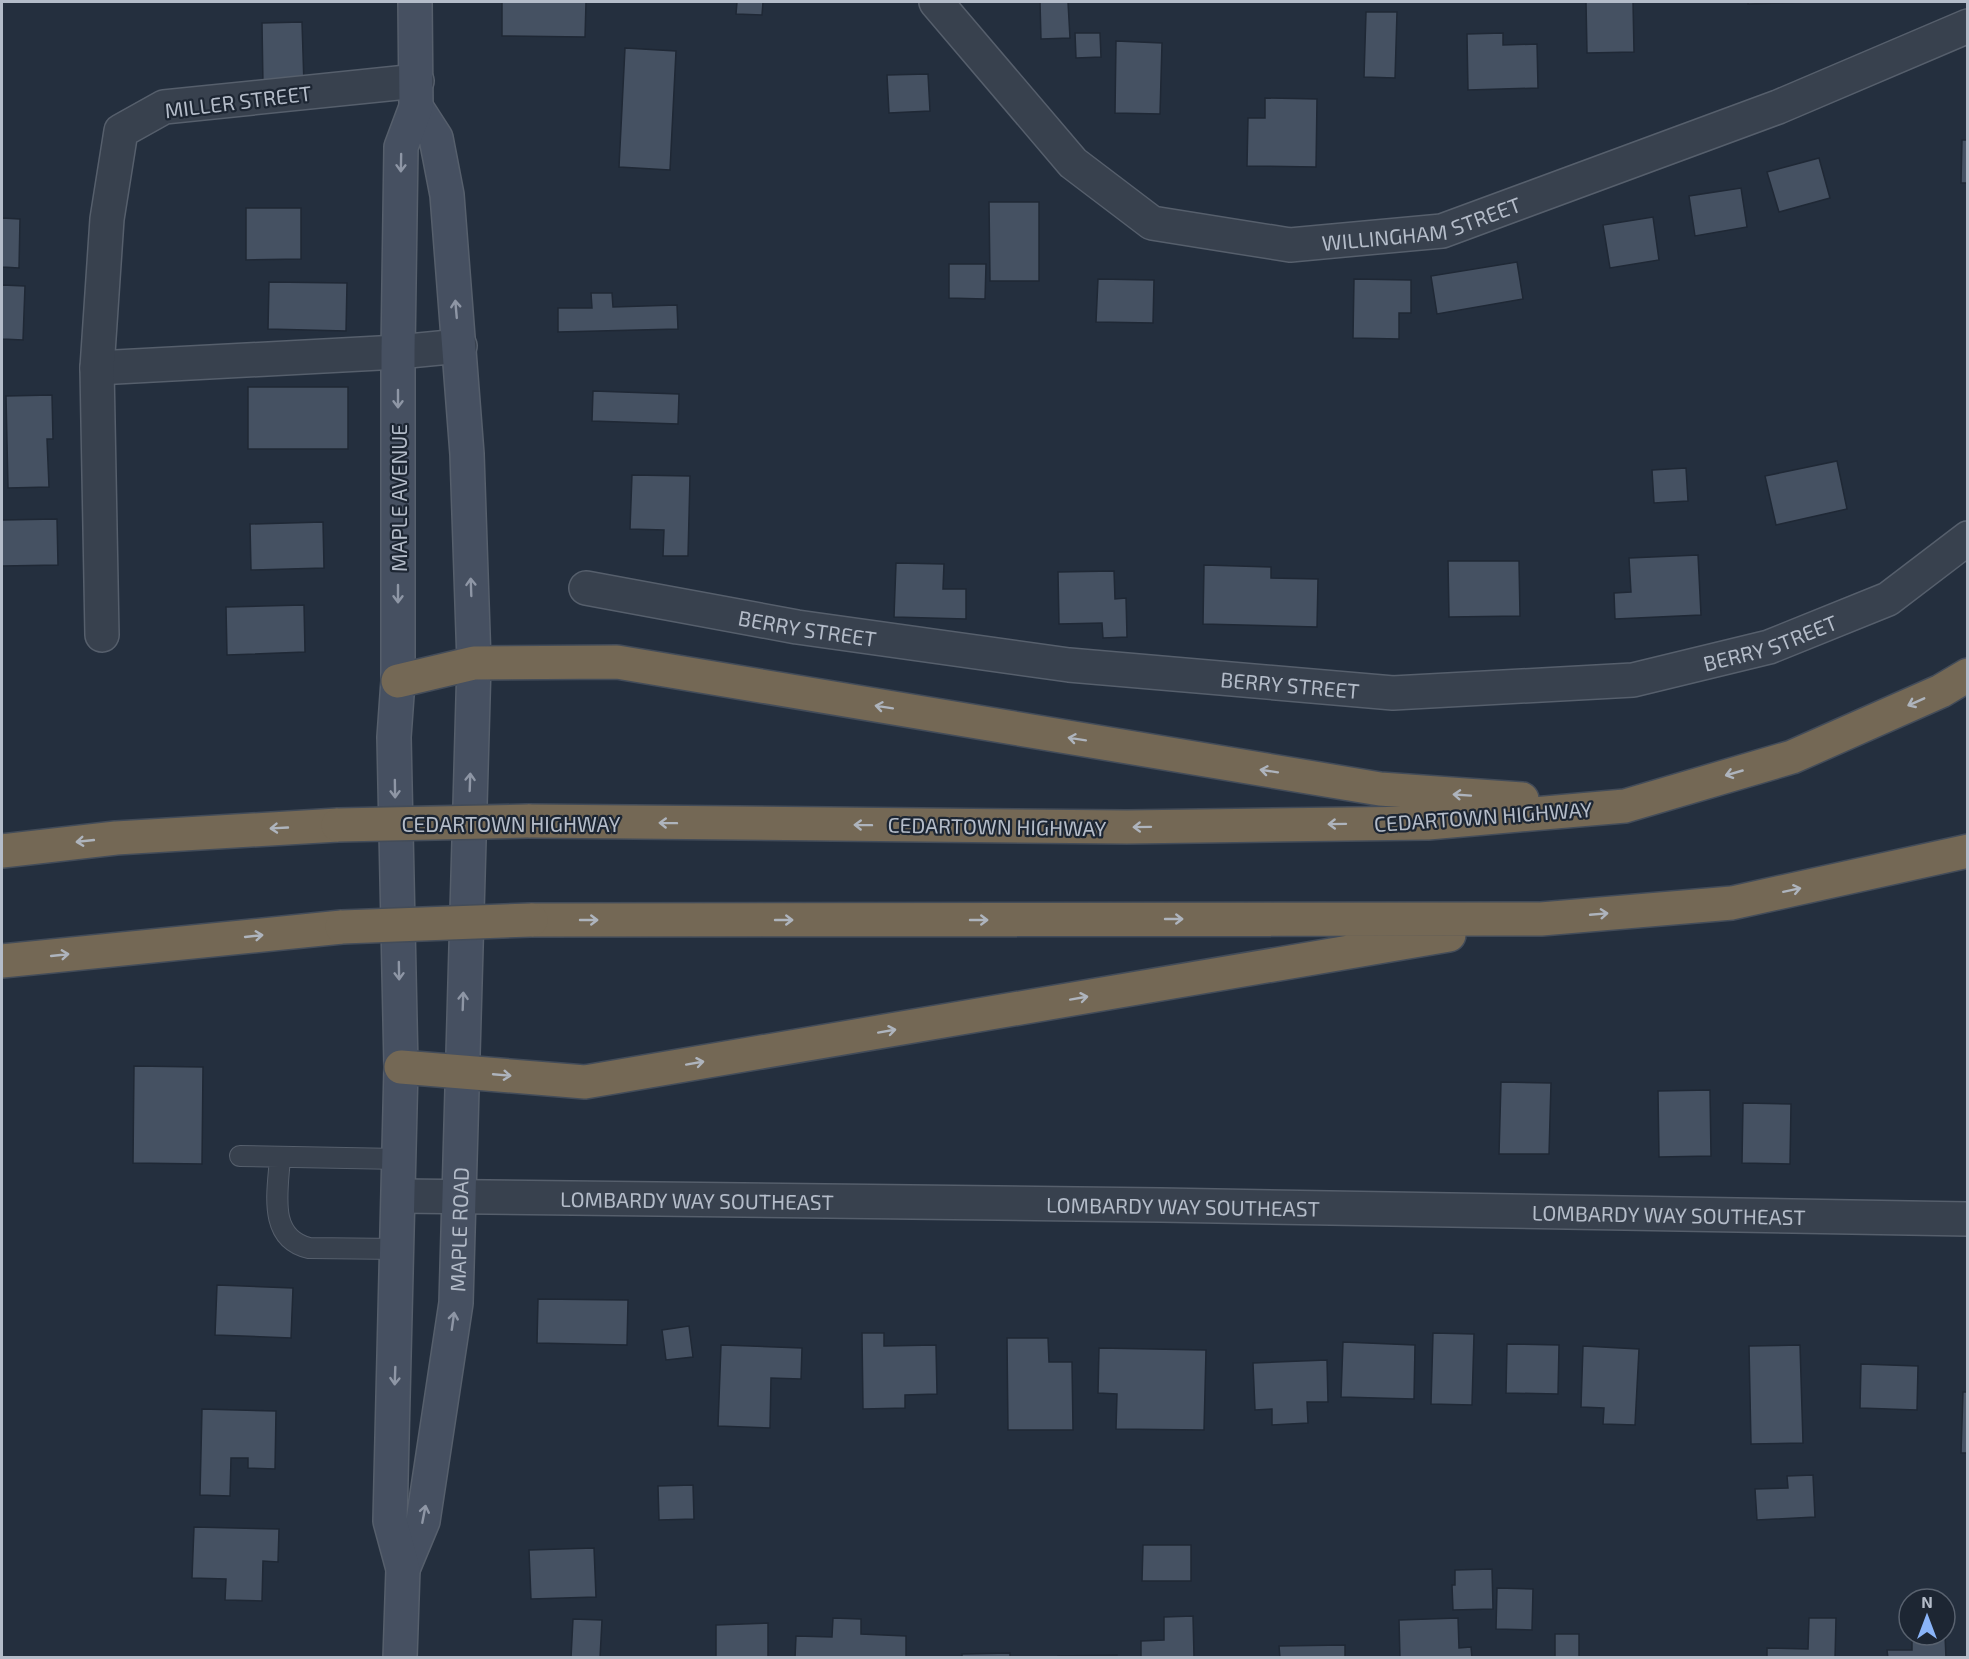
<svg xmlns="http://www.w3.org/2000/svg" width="1969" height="1659" font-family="'Exo 2',sans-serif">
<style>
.building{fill:#455162;stroke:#1f2835;stroke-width:1.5}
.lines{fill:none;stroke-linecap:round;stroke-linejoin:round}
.service-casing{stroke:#565f6c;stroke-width:22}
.minor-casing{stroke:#565f6c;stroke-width:36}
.secondary-casing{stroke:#565f6c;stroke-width:36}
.motorway-casing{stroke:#434c59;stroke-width:36}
.service{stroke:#38414e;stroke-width:20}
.minor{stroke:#38414e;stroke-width:33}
.secondary{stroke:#465061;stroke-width:33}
.motorway{stroke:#746855;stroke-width:33}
.motorway-bridge-casing{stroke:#434c59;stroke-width:36;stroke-linecap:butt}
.motorway-bridge{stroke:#746855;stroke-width:33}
.oneway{stroke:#8e96a5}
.oneway2{stroke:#aeb4bd}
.labels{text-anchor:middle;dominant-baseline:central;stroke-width:4.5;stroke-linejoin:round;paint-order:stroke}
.street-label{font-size:21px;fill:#b4bcc9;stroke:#1d2633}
</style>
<rect width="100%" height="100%" fill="#242f3e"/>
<!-- building -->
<path class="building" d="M502 2H586L585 37 502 36Z
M737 2H763L762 15 736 14Z
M1040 2H1068L1070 38 1041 39Z
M1586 2H1633L1634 52 1587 53Z
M1748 2H1811L1748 4Z
M1366 12H1397L1395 78 1364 77Z
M302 22 304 85 263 86 262 23Z
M1075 33H1100L1101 57 1076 58Z
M1503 33V45L1537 44 1538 88 1468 90 1467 34Z
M1116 41 1162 43 1160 114 1115 113Z
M625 48 676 51 670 170 619 167Z
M928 74 930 111 889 113 887 75Z
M1265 98 1317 99 1316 167 1247 166 1248 118H1265Z
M1962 140H1968V183H1961Z
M1819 158 1830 198 1779 212 1767 172Z
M1741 188 1747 227 1695 236 1689 196Z
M989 202H1039V281H990Z
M246 208H301V259L246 260Z
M1653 217 1659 260 1610 268 1603 225Z
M2 218 20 219 19 268 2 267Z
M1517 262 1523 299 1437 314 1431 276Z
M949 264H986L985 299 949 298Z
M1098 279 1154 280 1153 323 1096 322Z
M1354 279 1411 280V313H1399V339L1353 338Z
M269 282 347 283 346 331 268 329Z
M2 285 25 286 23 340 2 339Z
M591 293H612L613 307 677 305 678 329 558 332V308H592Z
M248 387H348V449H248Z
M593 391 679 394 678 424 592 421Z
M52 395 53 439H47L49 487 8 488 6 396Z
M1837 461 1847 509 1776 525 1765 476Z
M1686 468 1688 501 1654 503 1652 470Z
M632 475 690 476 688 556H663L664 530 630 529Z
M57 519 58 565 2 566V520Z
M323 522 324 568 251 570 250 524Z
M1698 555 1701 615 1615 619 1614 593 1631 592 1629 558Z
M1448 561H1519L1520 616 1449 617Z
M896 563 944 564 943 589H966V619L894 617Z
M1204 565 1271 567V578L1318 579 1317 627 1203 624Z
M1114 571 1115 599 1126 598 1127 637 1103 638 1102 623 1059 624 1058 572Z
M304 605 305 652 227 655 226 607Z
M134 1066 203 1067 202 1164 133 1163Z
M1501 1082 1551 1083 1549 1154H1499Z
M1710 1090 1711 1156 1659 1157 1658 1091Z
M1743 1103 1791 1104 1790 1164 1742 1163Z
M217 1285 293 1288 291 1338 215 1335Z
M538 1299 628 1300 627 1345 537 1343Z
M689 1326 693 1357 666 1360 662 1330Z
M862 1333H884V1346L936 1345 937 1394 905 1395V1408L863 1409Z
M1433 1333 1474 1334 1472 1405 1431 1404Z
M1007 1338H1048L1049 1362H1072L1073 1430H1008Z
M1343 1342 1415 1345 1414 1399 1341 1397Z
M1507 1344 1559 1345 1558 1394 1506 1393Z
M721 1345 802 1348 801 1379 771 1378 770 1428 718 1426Z
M1800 1345 1803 1443 1751 1444 1749 1346Z
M1583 1346 1639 1349 1635 1425 1603 1424 1604 1408 1581 1407Z
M1099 1348 1206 1350 1204 1430 1116 1429 1117 1394 1098 1393Z
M1327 1360 1328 1402H1307L1308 1423 1272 1425V1409L1255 1410 1253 1363Z
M1861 1364 1918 1366 1917 1410 1860 1408Z
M1963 1392H1968V1453H1961Z
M202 1409 276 1411 275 1469 248 1468V1458H231L230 1496 200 1495Z
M1813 1475 1815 1517 1757 1520 1755 1489 1788 1488 1787 1476Z
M693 1485 694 1519 659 1520 658 1486Z
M194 1527 279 1529 278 1562 263 1561 262 1601 225 1600 226 1579 192 1578Z
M1143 1545H1191V1581H1142Z
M594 1548 596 1597 531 1599 529 1550Z
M1492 1569 1493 1609 1453 1610 1452 1585H1455V1570Z
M1497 1588 1533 1589 1532 1630 1496 1629Z
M1193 1616 1194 1657 1224 1658H1141V1641L1164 1640V1617Z
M833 1618 861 1619V1634L906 1636V1658H795L796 1636 832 1637Z
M1458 1618 1459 1648 1471 1647 1472 1658H1400L1399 1620Z
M1809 1618H1836L1835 1658H1767V1648L1808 1649Z
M573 1619 602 1620 600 1658H571Z
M768 1623V1658H716V1625Z
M1555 1634H1579V1658H1555Z
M1945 1635 1946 1658H1888L1887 1650H1912V1636Z
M1345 1645V1658H1280L1279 1646Z
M1010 1653V1658H962V1654Z
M1117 1655V1658H1058V1656Z"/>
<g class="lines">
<!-- service casing -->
<g class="service-casing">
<path id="service" d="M240 1156 399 1159
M280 1157C278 1191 267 1238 309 1248L399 1249"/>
</g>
<!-- minor casing -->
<g class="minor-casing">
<g id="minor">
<path id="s1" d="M936 2 1073 163 1152 223 1290 245 1442 231 1778 107 1968 26"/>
<path d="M97 368 398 352 460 346"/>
<path id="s2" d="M586 588 797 627 1069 665 1393 693 1633 680 1769 647 1888 599 1968 538"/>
<path d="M102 635 97 368 107 219 121 131 164 107 417 81"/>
<path id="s3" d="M400 1196 1161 1205 1968 1219"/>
</g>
</g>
<!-- secondary casing -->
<g class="secondary-casing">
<g id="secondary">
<path id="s4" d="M403 1569 423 1521 456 1303 474 663 467 454 447 195 436 138 416 107"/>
<path d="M400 1658 403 1569 390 1521 401 1067 394 737 398 681V352L401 147 416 107 415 2"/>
</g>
</g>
<!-- motorway casing -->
<g class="motorway-casing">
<path id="motorway" d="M398 681 474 663 617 662 1380 789 1522 799
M528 821 1127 827 1428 823 1625 806 1792 757 1941 691 1968 675
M2 851 116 838 338 825
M531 920 1541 919 1732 903 1968 851
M2 961 342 927
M401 1067 585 1082 1449 935"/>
</g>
<!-- service -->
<use href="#service" class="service"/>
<!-- minor -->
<use href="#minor" class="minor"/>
<!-- secondary -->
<use href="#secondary" class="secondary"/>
<!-- motorway -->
<use href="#motorway" class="motorway"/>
<!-- motorway-bridge casing -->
<g class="motorway-bridge-casing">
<path id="motorway-bridge" d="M338 825 528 821
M342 927 531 920"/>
</g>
<!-- motorway-bridge -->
<use href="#motorway-bridge" class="motorway-bridge"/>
</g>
<!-- one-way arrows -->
<defs><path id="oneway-shaft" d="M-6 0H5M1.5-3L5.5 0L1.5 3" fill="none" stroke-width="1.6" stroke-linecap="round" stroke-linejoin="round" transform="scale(1.5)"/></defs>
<g class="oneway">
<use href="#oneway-shaft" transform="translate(401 163) rotate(91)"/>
<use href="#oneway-shaft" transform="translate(456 309) rotate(-95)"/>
<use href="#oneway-shaft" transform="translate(398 399) rotate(90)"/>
<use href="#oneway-shaft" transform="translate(471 587) rotate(-92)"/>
<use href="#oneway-shaft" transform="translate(398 594) rotate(90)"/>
<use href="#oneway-shaft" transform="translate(470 782) rotate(-88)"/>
<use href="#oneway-shaft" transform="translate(395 789) rotate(89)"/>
<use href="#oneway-shaft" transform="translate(399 971) rotate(89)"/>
<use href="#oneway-shaft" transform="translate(463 1001) rotate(-88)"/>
<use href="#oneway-shaft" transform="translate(453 1321) rotate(-82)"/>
<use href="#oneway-shaft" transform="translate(395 1376) rotate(92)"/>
<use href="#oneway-shaft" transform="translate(424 1514) rotate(-79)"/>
</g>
<g class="oneway2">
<use href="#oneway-shaft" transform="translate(1916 702) rotate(156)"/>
<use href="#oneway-shaft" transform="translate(884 707) rotate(-171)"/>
<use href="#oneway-shaft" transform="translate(1077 739) rotate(-171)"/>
<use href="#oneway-shaft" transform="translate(1269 771) rotate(-171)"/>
<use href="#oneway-shaft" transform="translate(1734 773) rotate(164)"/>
<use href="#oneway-shaft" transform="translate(1462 795) rotate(-176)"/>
<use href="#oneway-shaft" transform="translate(668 823) rotate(-179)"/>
<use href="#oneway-shaft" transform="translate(1337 824) rotate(179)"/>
<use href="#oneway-shaft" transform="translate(863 825) rotate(-179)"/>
<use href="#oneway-shaft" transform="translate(1142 827) rotate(179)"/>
<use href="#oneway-shaft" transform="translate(279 828) rotate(177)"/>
<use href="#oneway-shaft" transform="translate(85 841) rotate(174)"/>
<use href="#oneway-shaft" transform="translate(1792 890) rotate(-12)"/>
<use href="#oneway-shaft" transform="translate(1599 914) rotate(-5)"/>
<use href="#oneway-shaft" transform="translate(1174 919)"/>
<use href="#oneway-shaft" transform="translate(589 920)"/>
<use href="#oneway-shaft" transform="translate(784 920)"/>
<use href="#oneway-shaft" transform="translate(979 920)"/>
<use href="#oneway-shaft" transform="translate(254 936) rotate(-6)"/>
<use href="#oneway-shaft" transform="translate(60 955) rotate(-6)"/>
<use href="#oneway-shaft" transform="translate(1079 998) rotate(-10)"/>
<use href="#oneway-shaft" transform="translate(887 1031) rotate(-10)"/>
<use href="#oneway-shaft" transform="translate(695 1063) rotate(-10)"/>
<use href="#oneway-shaft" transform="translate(502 1075) rotate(5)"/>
</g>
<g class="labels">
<!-- street labels -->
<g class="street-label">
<text transform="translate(238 101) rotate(-7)">MILLER STREET</text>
<text stroke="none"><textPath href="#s1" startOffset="584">WILLINGHAM STREET</textPath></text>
<text transform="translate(398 498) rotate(-90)">MAPLE AVENUE</text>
<text stroke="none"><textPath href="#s2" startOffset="225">BERRY STREET</textPath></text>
<text stroke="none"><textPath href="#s2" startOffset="1197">BERRY STREET</textPath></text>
<text stroke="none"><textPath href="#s2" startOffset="711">BERRY STREET</textPath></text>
<text transform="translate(1483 816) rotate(-4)">CEDARTOWN HIGHWAY</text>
<text x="511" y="823">CEDARTOWN HIGHWAY</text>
<text transform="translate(997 826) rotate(1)">CEDARTOWN HIGHWAY</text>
<text stroke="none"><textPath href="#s3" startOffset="297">LOMBARDY WAY SOUTHEAST</textPath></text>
<text stroke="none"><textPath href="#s3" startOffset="783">LOMBARDY WAY SOUTHEAST</textPath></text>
<text stroke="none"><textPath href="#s3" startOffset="1269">LOMBARDY WAY SOUTHEAST</textPath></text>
<text stroke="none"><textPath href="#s4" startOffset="346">MAPLE ROAD</textPath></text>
</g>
</g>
<!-- border -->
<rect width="1969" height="1659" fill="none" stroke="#b4bcc9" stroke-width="6"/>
<!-- north arrow -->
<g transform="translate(1927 1617)"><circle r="28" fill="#1d2633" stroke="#59626f" stroke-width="1.5"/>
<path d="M0-4.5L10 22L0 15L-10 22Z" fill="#8ab4f8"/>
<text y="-9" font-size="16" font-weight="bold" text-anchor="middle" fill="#b4bcc9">N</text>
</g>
</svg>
